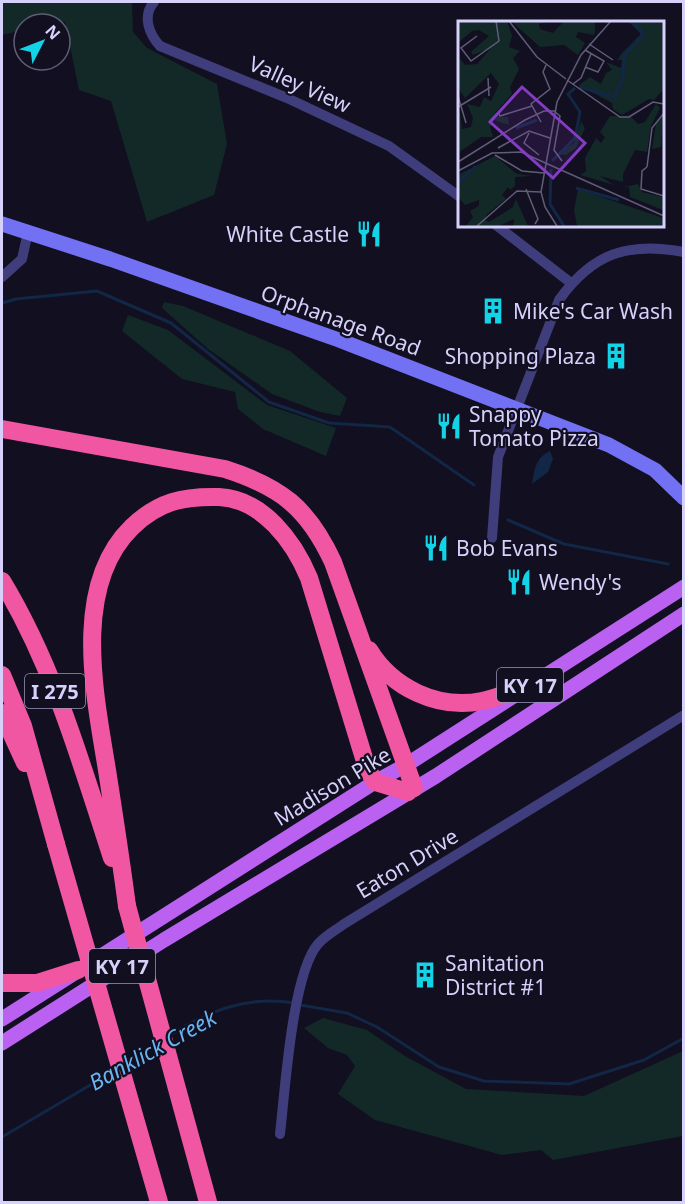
<svg xmlns="http://www.w3.org/2000/svg" width="685" height="1204" font-family="'Noto Sans',sans-serif">
<style>
.green{fill:#122928}
.water{fill:#122745}
.lines{fill:none;stroke-linecap:round;stroke-linejoin:round}
.stream{stroke:#122745;stroke-width:3}
.minor{stroke:#3f3d7b;stroke-width:10}
.secondary{stroke:#7270f3;stroke-width:15}
.primary{stroke:#ba61f2;stroke-width:15}
.motorway{stroke:#f156a2;stroke-width:18}
.motorway-bridge{stroke:#f156a2;stroke-width:18}
.labels{text-anchor:middle;dominant-baseline:central;stroke-width:4.5;stroke-linejoin:round;paint-order:stroke}
.shield{fill:#110f20;stroke:#9b97b9;stroke-width:1.5}
.shield-label{font-size:20px;font-weight:bold;fill:#d6d1fb}
.street-label{font-size:21px;fill:#d6d1fb;stroke:#110f20}
.poi-label{font-size:21px;fill:#d6d1fb;stroke:#110f20;text-anchor:start}
.water-label{font-size:22px;font-style:italic;fill:#68b4f3;stroke:#110f20}
.inset-river{fill:none;stroke:#122745;stroke-width:3}
.inset-road{fill:none;stroke:#605d78;stroke-width:1.5}
.view{fill:#843cc5;fill-opacity:0.15;stroke:#843cc5;stroke-width:3}
.inset-edge{fill:none;stroke:#d6d1fb;stroke-width:3}
</style>
<rect width="100%" height="100%" fill="#110f20"/>
<!-- green -->
<path class="green" d="M2 2H132L133 32 147 48 217 84 227 144 214 195 147 222 111 101 79 90 65 22 24 24V30L2 35Z
M164 302 183 306 290 351 347 398 340 416 320 412 272 394 208 349 162 308Z
M128 315 168 330 267 405 336 428 326 456 263 429 238 409 235 392 182 379 122 331Z
M323 1018 367 1030 405 1056 466 1089 584 1096 683 1051V1136L553 1160 541 1150 502 1155 375 1120 338 1094 355 1066 347 1055 328 1048 304 1028Z"/>
<!-- water -->
<path class="water" d="M550 451 553 459 548 472 532 484C534 470 536 457 550 451Z"/>
<g class="lines">
<!-- stream -->
<path class="stream" d="M2 303 16 299 97 291 171 323 269 402 329 423 390 427 474 485
M508 520 564 544 668 564
M300 1005 347 1013 377 1027 439 1067 484 1081 569 1084 644 1060 684 1038
M170 1035C209 1011 247 995 294 1003
M127 1062 157 1044
M2 1137 114 1071"/>
<!-- minor -->
<path class="minor" d="M154 2C142 16 149 34 160 46L287 98 389 146 460 197
M496 225 571 283
M2 277 22 259 28 232
M492 538 498 457 559 300C592 254 627 241 684 252
M280 1134C285 1092 292 974 318 944 325 936 336 930 344 924L684 715"/>
<!-- secondary -->
<path class="secondary" d="M2 224 110 259 339 340 609 445 655 470 684 498"/>
<!-- primary -->
<path class="primary" d="M2 1019 375 782 406 765 684 587
M2 1043 164 940 436 776 684 614"/>
<!-- motorway -->
<path class="motorway" d="M2 429 225 469C281 487 308 508 333 562L414 788
M2 581C54 667 81 763 112 858
M369 650C392 688 438 710 482 701 502 697 520 688 539 680
M2 675 23 726 56 844
M2 713 25 763
M127 906C121 860 114 815 107 770 95 696 71 586 132 527 158 502 182 496 219 497 263 499 294 542 309 578L367 768 375 782 408 792
M2 983H37L78 970"/>
<!-- motorway-bridge -->
<path class="motorway-bridge" d="M56 844 159 1202
M127 906 208 1202"/>
</g>
<!-- icons -->
<defs>
<g id="restaurant-bare" transform="scale(2.07)"><path d="M-5-6h1v4h1v-4h1v4h1v-4h1v5L-1.5 .5V6h-2V.5L-5-1ZM5-6V6H3V1.5H1.5Q1.5-4 5-6Z" fill="#13d3e6" stroke="#110f20" stroke-width="2.5" paint-order="stroke"/></g>
<g id="building-bare" transform="scale(2.07)"><path d="M-4-6H4V6H1V3H-1V6H-4ZM-2.5-4.3h1.7v1.8h-1.7ZM.8-4.3h1.7v1.8H.8ZM-2.5-1h1.7V.8h-1.7ZM.8-1h1.7V.8H.8Z" fill="#13d3e6" stroke="#110f20" stroke-width="2.5" paint-order="stroke"/></g>
</defs>
<g fill-rule="evenodd">
<use href="#restaurant-bare" x="369" y="234"/>
<use href="#building-bare" x="493" y="311"/>
<use href="#building-bare" x="616" y="356"/>
<use href="#restaurant-bare" x="449" y="426"/>
<use href="#restaurant-bare" x="436" y="548"/>
<use href="#restaurant-bare" x="519" y="582"/>
<use href="#building-bare" x="425" y="975"/>
</g>
<g class="labels">
<!-- shield labels -->
<g class="shield">
<rect x="497" y="668" width="66" height="34" rx="4.5"/>
<rect x="25" y="674" width="60" height="34" rx="4.5"/>
<rect x="89" y="949" width="66" height="34" rx="4.5"/>
</g>
<g class="shield-label">
<text x="530" y="685">KY 17</text>
<text x="55" y="691">I 275</text>
<text x="122" y="966">KY 17</text>
</g>
<!-- street labels -->
<g class="street-label">
<text transform="translate(300 84) rotate(24)">Valley View</text>
<text transform="translate(341 320) rotate(20)">Orphanage Road</text>
<text transform="translate(332 786) rotate(-31)">Madison Pike</text>
<text transform="translate(407 863) rotate(-31)">Eaton Drive</text>
</g>
<!-- poi labels -->
<g class="poi-label">
<text x="349" y="234" text-anchor="end">White Castle</text>
<text x="513" y="311">Mike's Car Wash</text>
<text x="596" y="356" text-anchor="end">Shopping Plaza</text>
<text x="469" y="414">Snappy<tspan x="469" dy="24">Tomato Pizza</tspan></text>
<text x="456" y="548">Bob Evans</text>
<text x="539" y="582">Wendy's</text>
<text x="445" y="963">Sanitation<tspan x="445" dy="24">District #1</tspan></text>
</g>
<!-- water labels -->
<g class="water-label">
<text transform="translate(152 1049) rotate(-29)">Banklick Creek</text>
</g>
</g>
<!-- overview -->
<g transform="translate(458 21)">
<rect width="206" height="206" fill="#110f20"/>
<path d="M0 0H49L54 15 51 26 62 30 55 37 61 48 52 66 54 73 37 92 40 96H50L51 104 36 99 32 106 35 116H23L0 132V94L2 91 4 108 13 106 15 97 9 83 22 86 26 76 33 80 41 63 33 52 7 77 0 67V35L7 44 19 43 33 27 15 34 13 31 31 15 21 9 14 10 0 22ZM53 0H94L81 3 82 8 95 12 106 0H137V10L136 14 120 11 118 16 127 22 120 34 106 24 82 26ZM170 0H205V69L196 79 191 78 164 94 155 88 154 82 121 64 132 56 143 63 148 52 154 49 148 41 163 47 164 39H159L164 32 183 13ZM198 83 202 87 193 105 189 131 177 129 165 153V161L142 155 156 164 122 154 128 150 127 137 138 117 143 122 147 116 142 111 152 95 173 96 180 103 187 101ZM205 94 203 126 194 128 198 102ZM123 100 127 107 118 127 108 134 100 133 116 122ZM37 135 59 153 75 155 57 156V165L52 169 50 166 44 174 48 178 29 193 27 199 31 201 55 186 58 178 70 205H55L56 198 41 205H8L15 196 12 190 21 185V179L7 184 0 176 2 153ZM180 163 184 171 205 176V189L172 176 171 166 162 167ZM120 168 205 197V205H119L116 189Z" fill="#122928"/>
<path class="inset-river" d="M121 66 156 76 165 58 166 34 184 16 183 8 172 0M58 107 79 99M94 140 117 117 122 91 110 73 117 67M93 148 92 183 106 205M0 162 18 145M118 167 161 179"/>
<path class="inset-road" d="M51 0 79 36 108 58M19 15 3 27 13 40 41 20 38 0M131 23 155 39M127 46 140 51 146 40 127 29M30 57 31 75M109 59 162 96H171L195 81 206 83M115 63 123 57 133 33M0 75 8 102M0 86 33 66M40 91 42 95 74 85M97 91 102 95 96 129 104 140M83 101 73 83 92 68 85 51 88 44M71 112 66 122 81 134M40 127 71 110 92 117M37 134 64 150 86 152M0 141 67 99 86 90H97M189 146 194 107 206 92M189 146 184 150 183 168 206 175M0 150 34 132 63 131 206 195M68 168 80 198 77 203M19 205 59 170 83 171M99 205 87 186 83 171 99 81 123 34 153 0"/>
<path class="view" d="M64 66 127 122 95 157 32 101Z"/>
<rect width="206" height="206" class="inset-edge"/>
</g>
<!-- border -->
<rect width="685" height="1204" fill="none" stroke="#d6d1fb" stroke-width="6"/>
<!-- north arrow -->
<g transform="translate(42 42) rotate(48)"><circle r="28" fill="#110f20" stroke="#605d78" stroke-width="1.5"/>
<path d="M0-4.5L10 22L0 15L-10 22Z" fill="#13d3e6"/>
<text y="-9" font-size="16" font-weight="bold" text-anchor="middle" fill="#d6d1fb">N</text>
</g>
</svg>
